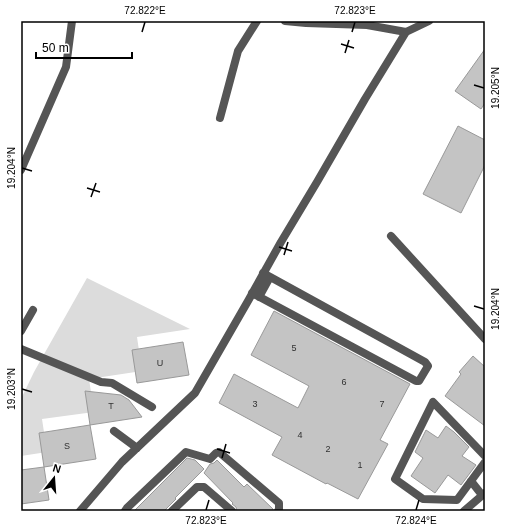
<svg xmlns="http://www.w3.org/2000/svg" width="506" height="532" font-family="Helvetica,sans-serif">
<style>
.green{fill:#dcdcdc}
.building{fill:#c4c4c4;stroke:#999}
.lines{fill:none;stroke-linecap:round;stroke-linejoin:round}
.minor{stroke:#555;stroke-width:8}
.ticks{fill:none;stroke:#000;stroke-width:1.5}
.labels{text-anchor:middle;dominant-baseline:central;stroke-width:3.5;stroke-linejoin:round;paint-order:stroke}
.number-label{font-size:9px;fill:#313131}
.neatline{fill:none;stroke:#000;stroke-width:1.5}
.ticks-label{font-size:10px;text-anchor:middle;fill:#000}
</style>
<rect width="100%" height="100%" fill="#fff"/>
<!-- green -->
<path class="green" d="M87 278 190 329 137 337 142 371 89 379 94 412 42 419 47 452 21 456V399L34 372Z"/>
<!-- building -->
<path class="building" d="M485 49V103L481 109 455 91Z
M458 126 485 140V165L461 213 423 194Z
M274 311 410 384 380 440 388 444 358 499 327 483 326 484 272 455 282 437 219 403 234 374 298 408 309 386 251 355Z
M183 342 189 375 137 383 132 350Z
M473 356 485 367V426L445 396 461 374 459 372Z
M85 391 121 395 129 400 142 417 90 425Z
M90 425 96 459 44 467 39 433Z
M446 426 454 432 469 447 462 456 476 465 461 485 448 475 435 493 411 476 423 458 415 452 426 430 438 438Z
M187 458 195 460 204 469 175 498 176 499 164 511H134Z
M217 460 244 487 247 484 273 509V511H237L236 507 232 504 233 503 204 473 210 464 214 463Z
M44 467 49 500 21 504V470Z"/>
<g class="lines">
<!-- minor -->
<path class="minor" d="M285 21 306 23 367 25 406 32
M220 118 238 51 257 21
M21 170 66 67 72 21
M391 236 485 339
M252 293 416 381H419L428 366 425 362 263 273
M259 297 270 277
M21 331 33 310
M21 349 101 382 112 383 152 407
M114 431 137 448
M485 456 433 402 395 479 423 499 457 500 485 462
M471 481 482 495
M80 511 122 462 195 393 248 301 281 242 317 182 365 99 406 32 429 21
M125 511 127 508 186 452 210 459 216 453 219 452 279 503V509L278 511
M172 511 197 487H204L232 511
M464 511 485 493"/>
</g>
<!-- ticks -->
<path class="ticks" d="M142 32 145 22M352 32 355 22M341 44 354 48M345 53 349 40M474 85 484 88M22 168 32 171M87 188 100 192M91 197 96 183M279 247 292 251M284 255 288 242M474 306 484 309M22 389 32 392M217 449 230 453M222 458 226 444M206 510 209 500M416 510 419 500"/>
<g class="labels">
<!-- number labels -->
<g class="number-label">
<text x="294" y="348">5</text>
<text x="160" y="363">U</text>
<text x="344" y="382">6</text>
<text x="255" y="404">3</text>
<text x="382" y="404">7</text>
<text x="111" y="406">T</text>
<text x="300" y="435">4</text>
<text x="67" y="446">S</text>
<text x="328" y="449">2</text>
<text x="360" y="465">1</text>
</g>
</g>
<!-- border -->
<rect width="506" height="532" fill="none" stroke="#ffffff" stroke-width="44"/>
<!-- north arrow -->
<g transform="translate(54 478) rotate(17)" stroke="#ffffff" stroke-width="3" paint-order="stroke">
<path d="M0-3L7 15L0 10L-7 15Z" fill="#000000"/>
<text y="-6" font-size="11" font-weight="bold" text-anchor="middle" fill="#000000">N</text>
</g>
<!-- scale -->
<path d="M36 52v6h96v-6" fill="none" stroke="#000000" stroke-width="2"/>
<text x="42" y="52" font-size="12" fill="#000000" stroke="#ffffff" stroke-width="3" paint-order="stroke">50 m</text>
<rect x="22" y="22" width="462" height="488" class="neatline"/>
<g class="ticks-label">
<text x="145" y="14">72.822°E</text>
<text x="355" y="14">72.823°E</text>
<text transform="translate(495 88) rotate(-90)" y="4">19.205°N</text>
<text transform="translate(11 168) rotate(-90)" y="4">19.204°N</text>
<text transform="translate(495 309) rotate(-90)" y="4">19.204°N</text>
<text transform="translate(11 389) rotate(-90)" y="4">19.203°N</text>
<text x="206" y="524">72.823°E</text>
<text x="416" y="524">72.824°E</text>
</g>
</svg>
